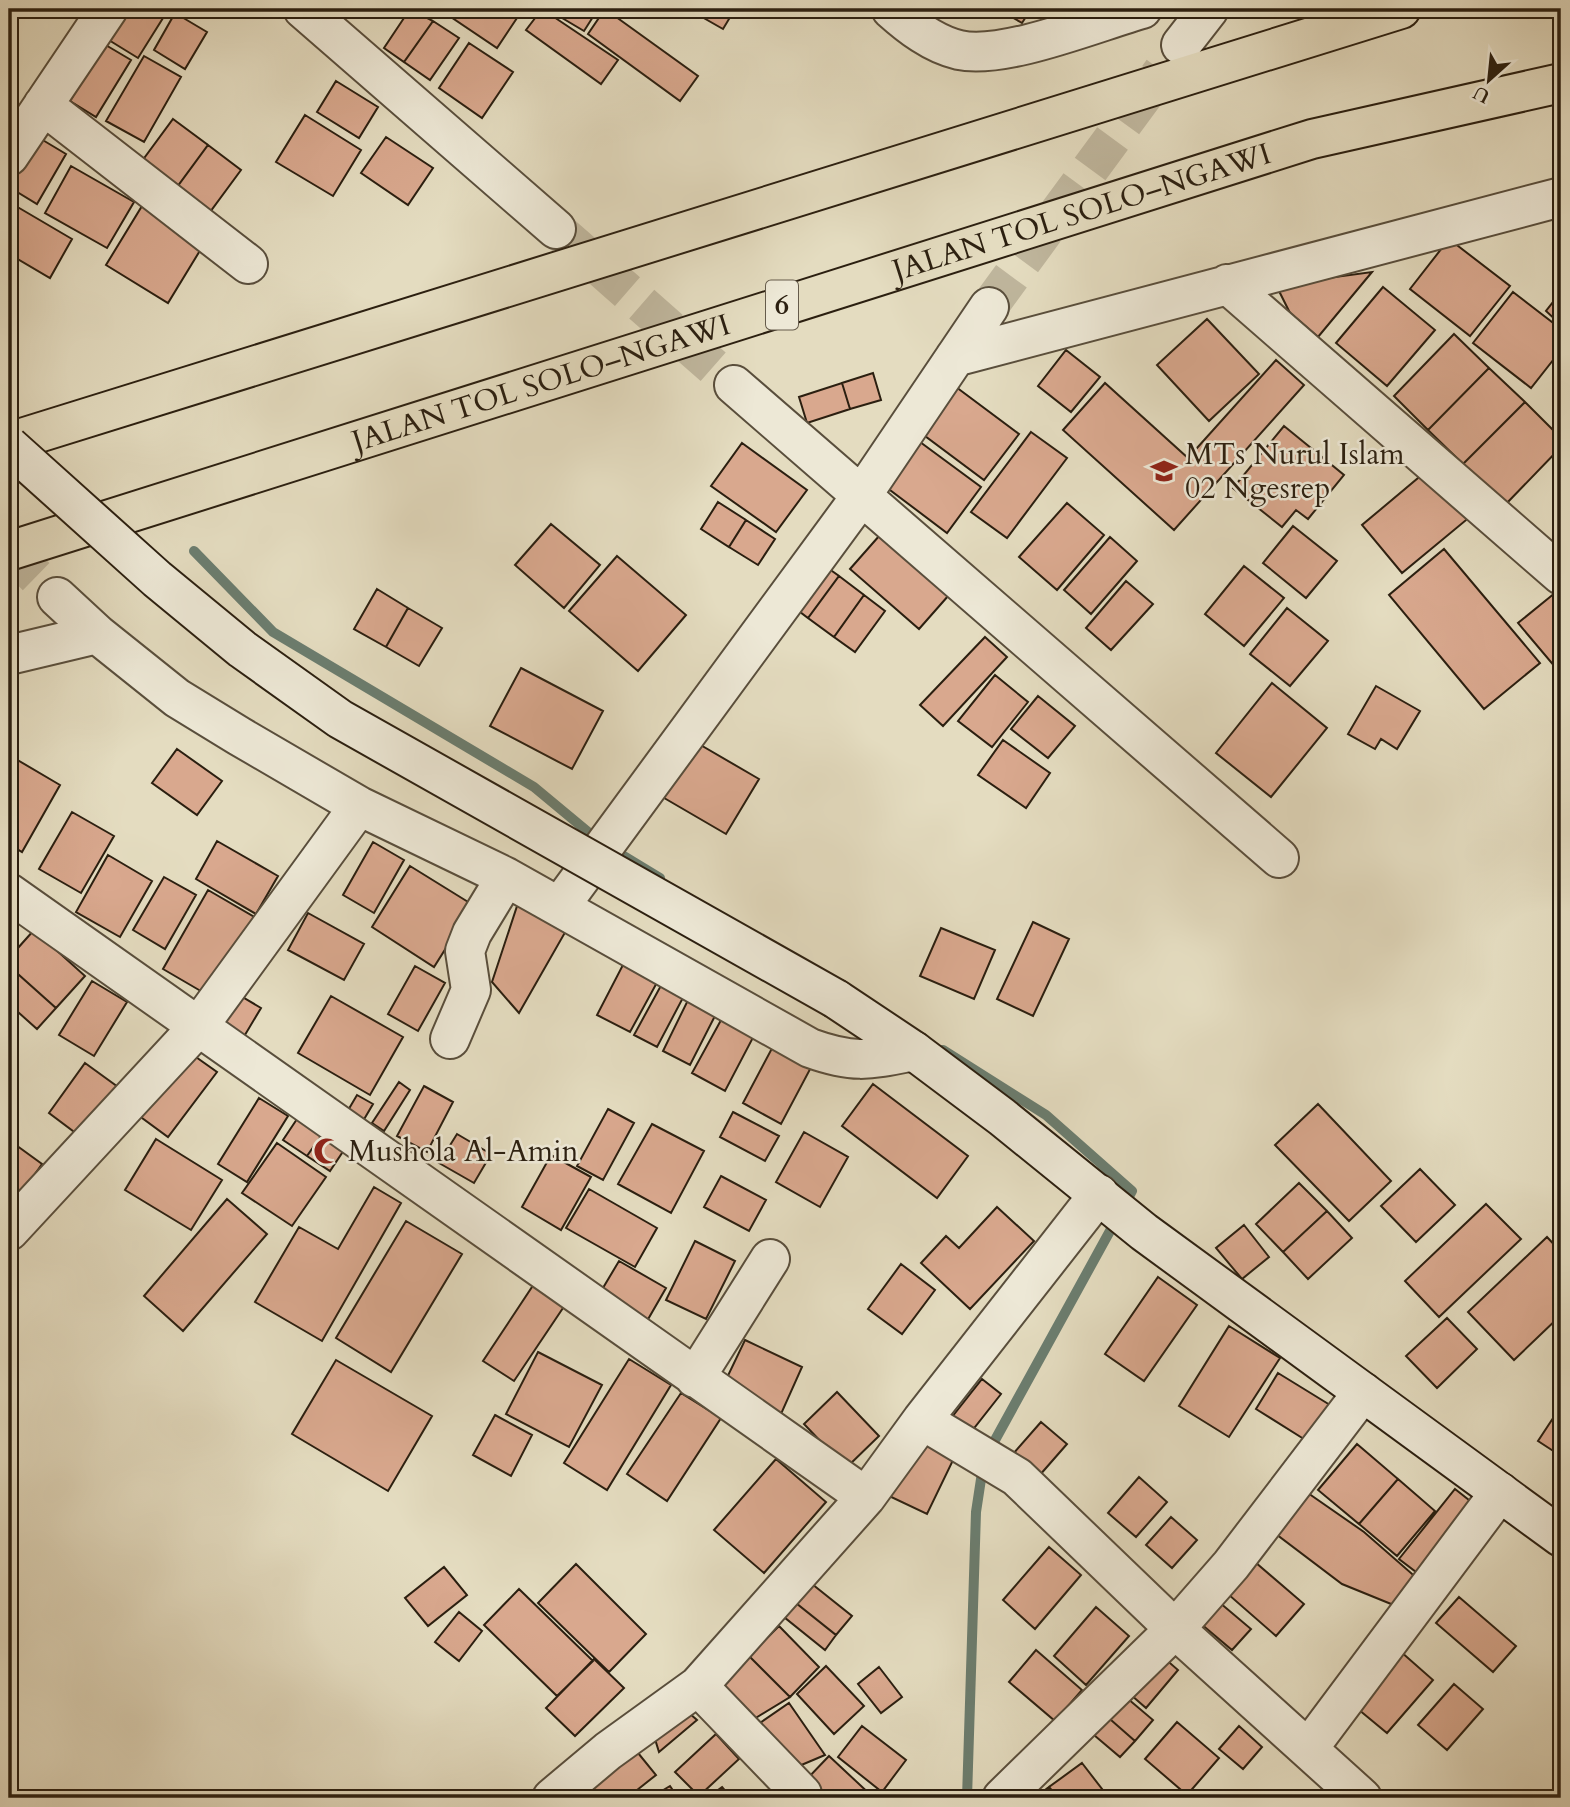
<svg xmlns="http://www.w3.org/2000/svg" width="1570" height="1807" font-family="Cardo,serif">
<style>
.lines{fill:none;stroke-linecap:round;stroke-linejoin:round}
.stream{stroke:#6b7d6f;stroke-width:10}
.building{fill:#d9a88e;stroke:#2b1f10;stroke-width:2}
.minor-tunnel{stroke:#bfb69d;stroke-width:38;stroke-dasharray:38 19;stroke-linecap:butt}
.minor-casing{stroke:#594e3c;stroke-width:42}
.secondary-casing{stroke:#2b1f10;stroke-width:42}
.motorway-casing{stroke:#2b1f10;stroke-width:42}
.minor{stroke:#ede8d6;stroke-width:38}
.secondary{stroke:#ede8d6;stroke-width:38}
.motorway{stroke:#e4dcc0;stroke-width:38}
.secondary-bridge-casing{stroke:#2b1f10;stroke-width:42;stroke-linecap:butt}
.secondary-bridge{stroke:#ede8d6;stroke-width:38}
.labels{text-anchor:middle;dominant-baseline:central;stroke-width:5;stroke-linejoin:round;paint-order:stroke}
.shield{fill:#ede8d6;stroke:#655b4b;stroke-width:2}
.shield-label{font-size:28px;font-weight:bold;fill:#2b1f10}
.street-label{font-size:30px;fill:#2b1f10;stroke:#ede8d6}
.poi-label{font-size:30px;fill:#2b1f10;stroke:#ede8d6;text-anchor:start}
</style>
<rect width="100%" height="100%" fill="#e4dcc0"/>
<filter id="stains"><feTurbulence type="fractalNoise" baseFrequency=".00286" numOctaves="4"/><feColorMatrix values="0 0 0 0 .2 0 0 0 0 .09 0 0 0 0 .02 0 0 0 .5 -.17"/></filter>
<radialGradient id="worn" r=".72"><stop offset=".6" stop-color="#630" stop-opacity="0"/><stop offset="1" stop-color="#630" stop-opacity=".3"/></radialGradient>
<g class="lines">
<!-- stream -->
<path class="stream" d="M9 348 11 350
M194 551 273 632 534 787 599 841 660 878
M943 1050 1046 1115 1132 1191 1124 1206
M989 1451 1116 1220
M967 1798 976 1512 983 1466"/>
</g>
<!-- building -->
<path class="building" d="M115 9H149L163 18 138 58 99 34Z
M410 9 433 21 404 62 384 48Z
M439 9H523L497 48Z
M542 9 618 60 601 84 526 30Z
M547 9H598L584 31Z
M605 9 698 76 680 101 588 34Z
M688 9H735L723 29Z
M998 9H1031L1022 23Z
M175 13 207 32 185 69 154 50Z
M433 21 459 38 430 80 404 62Z
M469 43 513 72 482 118 439 88Z
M104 44 131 60 96 117 70 101Z
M144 56 181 77 144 142 106 121Z
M336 81 378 107 359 138 317 112Z
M305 115 361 150 333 196 276 162Z
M173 119 208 145 177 187 142 161Z
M31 133 66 154 37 204 9 187V169Z
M386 137 433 168 408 205 361 173Z
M208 145 241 170 210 212 177 187Z
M71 166 134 202 107 248 45 213Z
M9 202 72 239 50 278 9 254Z
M142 206 204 244 168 303 106 265Z
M1449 239 1510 286 1470 336 1410 289Z
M1372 272 1318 337 1290 313 1276 285Z
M1383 287 1435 330 1387 386 1336 343Z
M1513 292 1561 329V350L1531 388 1473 343Z
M1561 292V325L1546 311Z
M1207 319 1259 374 1209 421 1157 365Z
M1454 334 1489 368 1428 430 1394 396Z
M1066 350 1100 377 1071 412 1038 386Z
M1276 360 1304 385 1174 530 1063 430 1105 383 1188 458Z
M1489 368 1525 402 1463 464 1428 430Z
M873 373 881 400 850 409 842 383Z
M842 383 850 409 807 423 799 397Z
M952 384 1019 434 984 480 917 430Z
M1525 402 1561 438V447L1505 505 1463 464Z
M1284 426 1344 475 1308 519 1296 510 1282 527 1233 488Z
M1031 432 1067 458 1007 538 971 512Z
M916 439 981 487 947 533 882 484Z
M742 443 807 490 776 532 711 486Z
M1430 468 1471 516 1402 573 1362 525Z
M718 502 746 520 729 547 701 529Z
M1067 503 1104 535 1057 590 1019 557Z
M746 520 775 539 758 565 729 547Z
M551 524 600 565 564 608 515 565Z
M1293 526 1337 561 1306 598 1263 563Z
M887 527 956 587 919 629 850 569Z
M1110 537 1137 561 1091 614 1064 590Z
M1444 549 1540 663 1484 709 1389 595Z
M617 556 686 615 638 671 569 611Z
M818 561 839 576 808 618 787 602Z
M1244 566 1284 598 1244 646 1205 614Z
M839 576 864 595 834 637 808 618Z
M1126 581 1153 604 1111 650 1086 628Z
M1561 588V674L1518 623Z
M377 589 408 608 386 647 354 629Z
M864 595 885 611 855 652 834 637Z
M408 608 442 628 419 666 386 647Z
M1287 608 1328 641 1290 686 1250 654Z
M985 637 1007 657 943 726 920 705Z
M521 668 603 711 572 769 490 726Z
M995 675 1028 702 992 747 958 721Z
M1272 683 1327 728 1271 797 1216 753Z
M1376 686 1420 711 1397 749 1381 739 1375 749 1348 734Z
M1038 696 1075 726 1048 758 1011 729Z
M692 740 759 779 726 834 659 795Z
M1003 740 1050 773 1026 808 978 775Z
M177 749 222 781 197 815 152 783Z
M9 755 60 785 22 852 9 844Z
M72 812 114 836 81 893 39 869Z
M217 841 278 876 256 914 196 879Z
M373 842 404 860 374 913 343 895Z
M108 855 152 881 120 937 76 912Z
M410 866 473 905 434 967 372 927Z
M164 877 196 895 165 949 133 930Z
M208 890 256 918 211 997 163 969Z
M521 894 571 922 519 1013 492 982Z
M308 913 364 944 344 980 288 950Z
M1033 922 1069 939 1033 1016 997 999Z
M941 928 995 950 974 999 920 976Z
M34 930 85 976 56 1008 9 966V958Z
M626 959 660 977 630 1032 597 1015Z
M9 966 56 1008 37 1029 9 1004Z
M415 966 445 983 418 1031 388 1014Z
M664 980 686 992 657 1047 634 1035Z
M92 981 127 1002 94 1056 59 1035Z
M234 992 261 1008 239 1045 212 1030Z
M691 994 719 1008 690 1065 663 1051Z
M331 996 403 1037 370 1095 298 1053Z
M726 1011 758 1028 725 1091 692 1073Z
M778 1037 816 1058 781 1124 743 1103Z
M186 1050 217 1072 168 1137 138 1115Z
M85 1063 118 1087 81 1137 49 1113Z
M399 1082 410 1090 384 1131 372 1123Z
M873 1084 968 1156 937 1198 842 1126Z
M424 1086 453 1102 427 1152 397 1136Z
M357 1095 373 1104 356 1133 340 1124Z
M259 1098 288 1116 247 1182 218 1164Z
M1318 1104 1391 1181 1349 1221 1275 1145Z
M608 1109 634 1123 603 1180 577 1166Z
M733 1112 779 1136 765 1161 720 1137Z
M299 1116 324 1132 307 1156 283 1140Z
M652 1124 704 1151 671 1213 618 1184Z
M324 1132 346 1147 330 1171 307 1156Z
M804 1132 848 1157 820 1207 776 1182Z
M457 1134 491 1154 474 1183 439 1163Z
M156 1139 222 1180 191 1230 125 1190Z
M9 1140 42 1164 9 1211Z
M277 1143 326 1177 292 1226 242 1193Z
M551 1155 591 1177 561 1230 522 1207Z
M1420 1169 1455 1205 1416 1242 1381 1206Z
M721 1176 766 1200 749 1231 704 1207Z
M1299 1183 1327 1211 1283 1252 1256 1224Z
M374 1187 401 1203 322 1341 255 1302 299 1227 338 1249Z
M589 1189 657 1228 635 1267 566 1228Z
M227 1199 267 1234 183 1331 144 1296Z
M1486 1204 1521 1239 1439 1317 1405 1281Z
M997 1207 1034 1241 970 1309 921 1263 946 1236 959 1248Z
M1327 1211 1352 1238 1308 1279 1283 1252Z
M406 1221 462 1254 391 1372 336 1338Z
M1244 1225 1269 1257 1242 1279 1216 1248Z
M1547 1237 1561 1252V1315L1514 1360 1468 1312Z
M695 1241 735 1261 706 1319 666 1300Z
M619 1261 666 1288 647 1321 600 1293Z
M901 1264 935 1290 902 1334 868 1309Z
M1158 1277 1197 1305 1144 1381 1105 1354Z
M536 1281 567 1302 514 1381 483 1361Z
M1447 1318 1477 1349 1437 1388 1406 1356Z
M1229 1326 1280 1358 1229 1437 1179 1406Z
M745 1340 802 1367 781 1414 723 1386Z
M538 1352 602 1385 569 1447 506 1414Z
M629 1359 671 1385 607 1490 564 1463Z
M336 1360 432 1416 388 1491 292 1434Z
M1278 1373 1330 1405 1307 1441 1256 1409Z
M982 1379 1001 1394 971 1432 952 1417Z
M837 1392 879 1436 846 1468 804 1424Z
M681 1393 721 1418 667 1501 627 1474Z
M1561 1406V1456L1538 1441Z
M495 1415 532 1435 511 1476 473 1455Z
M1041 1422 1067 1444 1039 1476 1013 1454Z
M916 1434 956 1454 927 1514 887 1495Z
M1357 1444 1398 1479 1359 1524 1318 1490Z
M776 1459 826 1502 764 1573 714 1530Z
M1139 1477 1167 1502 1136 1537 1108 1513Z
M1398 1479 1435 1511 1397 1556 1359 1524Z
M1455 1489 1479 1508 1424 1578 1399 1559Z
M1305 1491 1364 1532 1419 1580 1396 1606 1342 1584 1272 1531Z
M1171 1517 1197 1540 1172 1568 1146 1545Z
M1049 1547 1081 1575 1035 1629 1003 1600Z
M1248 1556 1304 1604 1276 1636 1221 1588Z
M576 1564 646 1634 609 1672 538 1603Z
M444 1567 467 1595 428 1626 405 1598Z
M812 1584 852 1616 836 1635 796 1603Z
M519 1589 593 1661 557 1696 484 1625Z
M1213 1597 1251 1629 1232 1650 1194 1618Z
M1459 1597 1516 1646 1493 1672 1436 1623Z
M796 1603 836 1635 825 1650 784 1617Z
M1096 1607 1129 1636 1086 1685 1054 1656Z
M459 1612 482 1631 459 1661 435 1642Z
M779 1626 819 1667 790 1697 749 1656Z
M1036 1650 1082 1690 1055 1721 1009 1682Z
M1155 1650 1178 1670 1146 1708 1123 1688Z
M1400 1651 1433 1680 1387 1733 1353 1705Z
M749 1656 790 1697 749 1722 716 1689Z
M594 1659 624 1688 575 1736 546 1708Z
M826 1666 864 1706 834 1734 797 1694Z
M879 1667 902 1697 881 1713 858 1684Z
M1454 1684 1483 1709 1447 1750 1418 1725Z
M1121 1693 1153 1720 1135 1741 1103 1713Z
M789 1703 825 1755 799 1766 757 1725Z
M689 1713 697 1720 659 1752 655 1739Z
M1103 1713 1135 1741 1120 1757 1088 1730Z
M1177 1722 1219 1758 1187 1795 1145 1759Z
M862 1726 906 1760 882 1792 838 1757Z
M1239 1726 1262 1747 1243 1769 1219 1749Z
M716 1734 739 1759 699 1796 675 1772Z
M634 1748 656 1775 627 1798H576Z
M829 1756 874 1798H826L806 1780Z
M1082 1763 1109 1798H1058L1049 1787Z
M670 1786 678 1798H650Z
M722 1787 731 1798H707Z
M1049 1787 1058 1798H1035Z"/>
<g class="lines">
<!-- minor-tunnel -->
<path class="minor-tunnel" d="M556 229 734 385
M989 307 1162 71
M9 550 57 597"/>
<!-- minor casing -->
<g class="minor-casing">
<path id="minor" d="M303 9 556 229
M891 9C910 26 933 44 959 50 1004 60 1096 22 1142 9
M1181 45 1209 9
M43 105 248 264
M9 156 108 9
M1227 284 1561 575
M955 357 1561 197
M734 385 1279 858
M57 597 97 634 177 698 239 736 359 806 506 877 810 1048C854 1064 869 1060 914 1051
M9 655 97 634
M9 893 866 1497
M560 906 862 495 989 307
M450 1039 471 990 465 951 472 933 506 877
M9 1231 198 1027 359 806
M695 1378 770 1259
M922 1420 1017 1477 1175 1629 1362 1798
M698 1686 802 1794
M1308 1749 1500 1492
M552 1798 608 1751 698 1686 866 1497 922 1420 1099 1194
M1002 1798 1175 1629 1231 1565 1363 1392"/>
</g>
<!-- secondary casing -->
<g class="secondary-casing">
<path id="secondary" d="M836 999 914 1051 1002 1117 1144 1232 1561 1537"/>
</g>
<!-- motorway casing -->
<g class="motorway-casing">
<g id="motorway">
<path d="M9 442 1401 9"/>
<path id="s1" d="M9 551 1312 139 1561 83"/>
</g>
</g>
<!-- minor -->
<use href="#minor" class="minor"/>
<!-- secondary -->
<use href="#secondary" class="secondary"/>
<!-- motorway -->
<use href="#motorway" class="motorway"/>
<!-- secondary-bridge casing -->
<g class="secondary-bridge-casing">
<path id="secondary-bridge" d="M9 446 157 579 242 649 340 719 836 999"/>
</g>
<!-- secondary-bridge -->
<use href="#secondary-bridge" class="secondary-bridge"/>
</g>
<!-- icons -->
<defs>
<g id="school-bare" transform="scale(2.1)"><path d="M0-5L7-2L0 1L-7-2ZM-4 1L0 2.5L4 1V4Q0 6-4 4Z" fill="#8f2418" stroke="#ede8d6" stroke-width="2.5" paint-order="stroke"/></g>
<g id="mosque-bare" transform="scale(2.1)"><path d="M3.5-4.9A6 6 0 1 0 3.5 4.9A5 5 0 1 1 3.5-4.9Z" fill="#8f2418" stroke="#ede8d6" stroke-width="2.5" paint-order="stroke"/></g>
</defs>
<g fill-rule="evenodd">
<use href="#school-bare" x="1164" y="471"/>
<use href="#mosque-bare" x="327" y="1151"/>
</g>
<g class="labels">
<!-- shield labels -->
<rect class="shield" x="766" y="280.5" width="32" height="49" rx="5"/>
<g class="shield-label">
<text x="782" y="305">6</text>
</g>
<!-- street labels -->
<g class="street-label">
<text stroke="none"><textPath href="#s1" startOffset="1125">JALAN TOL SOLO–NGAWI</textPath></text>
<text stroke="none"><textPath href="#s1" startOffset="558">JALAN TOL SOLO–NGAWI</textPath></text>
</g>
<!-- poi labels -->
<g class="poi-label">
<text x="1185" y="454">MTs Nurul Islam<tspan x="1185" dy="34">02 Ngesrep</tspan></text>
<text x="348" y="1151">Mushola Al-Amin</text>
</g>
</g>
<!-- margin -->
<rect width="1570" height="1807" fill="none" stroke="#e4dcc0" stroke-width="35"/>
<rect x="10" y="10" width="1549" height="1786" fill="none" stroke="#2b1f10" stroke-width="3.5"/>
<rect x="18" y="18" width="1535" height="1772" fill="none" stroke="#2b1f10" stroke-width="2"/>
<!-- north arrow -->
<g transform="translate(1489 80) rotate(207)" stroke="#ede8d6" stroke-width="5" paint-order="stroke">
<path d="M0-5L12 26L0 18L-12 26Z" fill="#2b1f10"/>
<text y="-10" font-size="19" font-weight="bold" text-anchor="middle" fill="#2b1f10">U</text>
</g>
<rect width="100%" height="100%" filter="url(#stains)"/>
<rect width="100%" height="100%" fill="url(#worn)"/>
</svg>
